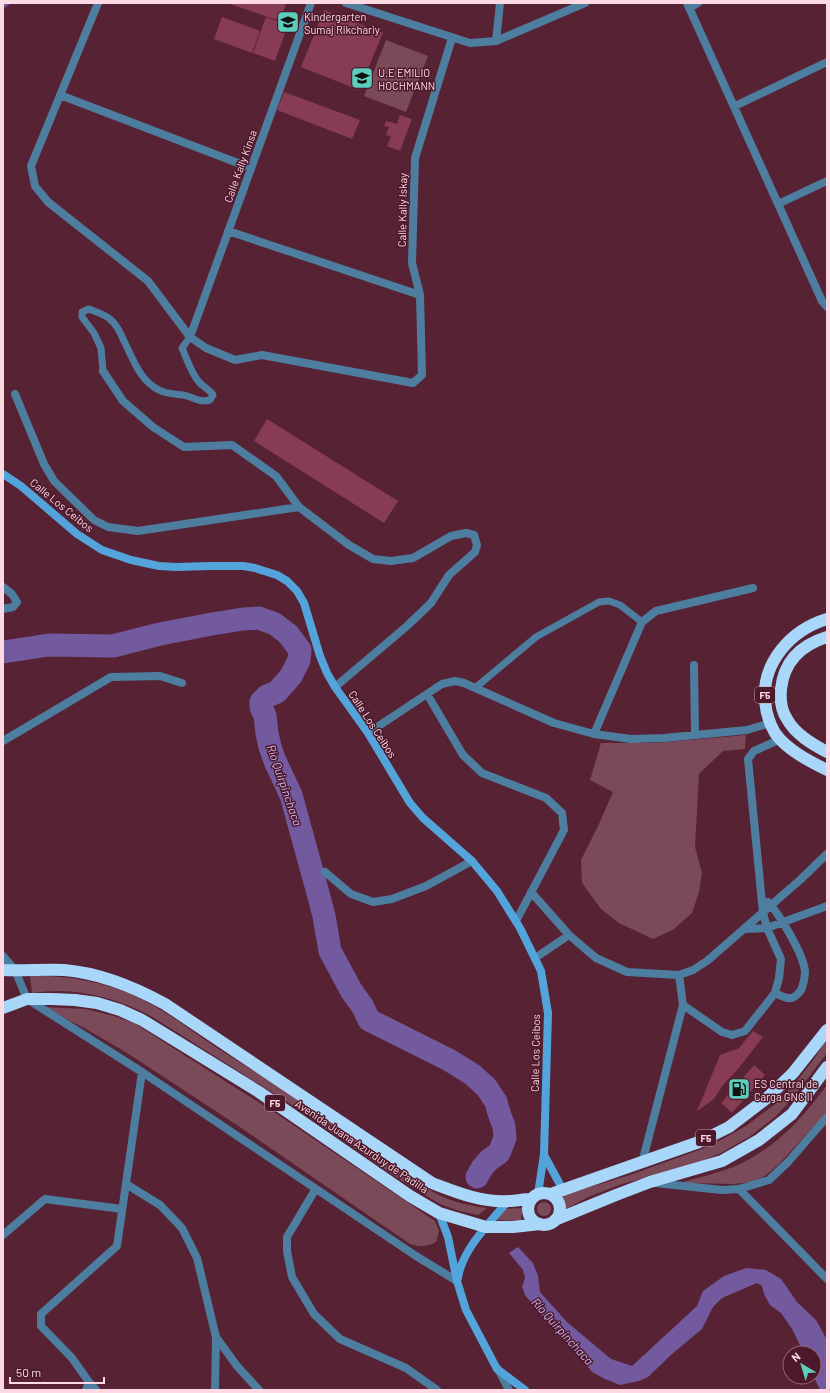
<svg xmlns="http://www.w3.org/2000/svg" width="830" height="1393" font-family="Barlow,sans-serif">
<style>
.green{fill:#7a4a59}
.water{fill:#73599d}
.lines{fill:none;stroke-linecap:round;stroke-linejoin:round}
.stream{stroke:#73599d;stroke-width:4}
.river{stroke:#73599d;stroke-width:23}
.building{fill:#873b55}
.lane{stroke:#4d7ea0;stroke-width:7}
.street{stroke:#4d7ea0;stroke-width:8}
.secondary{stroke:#52a4db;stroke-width:8}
.highway{stroke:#a9d7f9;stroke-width:12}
.labels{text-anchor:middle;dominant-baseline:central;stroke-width:3;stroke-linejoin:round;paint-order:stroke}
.shield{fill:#4c182b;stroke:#c8a0ac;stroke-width:1}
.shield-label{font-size:10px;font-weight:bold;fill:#fddae3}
.poi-label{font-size:11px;fill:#fddae3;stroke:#4c182b;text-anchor:start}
.street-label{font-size:11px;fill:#fddae3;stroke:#4c182b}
.water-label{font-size:12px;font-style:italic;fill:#ccb8f2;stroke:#4c182b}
</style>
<rect width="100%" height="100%" fill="#582235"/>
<!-- green -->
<path class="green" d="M386 40 428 56 406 112 364 96Z
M746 735 745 749 723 751 699 774 695 847 702 873 699 892 692 913 674 929 653 939 619 923 601 909 582 883 581 860 599 824 613 792 590 780 601 743H655Z
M30 976C67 975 104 981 139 998 169 1012 196 1035 225 1053 270 1081 314 1110 357 1140 383 1159 409 1179 437 1194 452 1202 470 1206 487 1208L478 1215 460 1211 440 1204 402 1181 292 1105 151 1016C115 997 73 986 32 993Z
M43 1007 86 1009 114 1016 134 1023 277 1114 435 1221 439 1231 436 1242C428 1247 419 1247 410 1244L237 1125 124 1051 86 1029Z
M827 1038V1053L792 1099 775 1117 749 1137 721 1153 690 1166 622 1184 588 1197 566 1209 560 1196 630 1175 710 1146 746 1126 779 1101 793 1086 814 1059Z
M827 1085V1112L779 1164 765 1176 750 1182 734 1184 688 1183 677 1184C696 1178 715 1174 733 1167 774 1150 802 1119 827 1085Z
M537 1209a7 7 0 1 1 14 0a7 7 0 1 1-14 0Z
M522 1208 521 1221 497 1220 504 1209Z"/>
<!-- water -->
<path class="water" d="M518 1247 533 1263 538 1276 540 1292 567 1322 611 1359 632 1366 697 1306 703 1291 724 1276 746 1268 766 1270 781 1279 797 1302 816 1320 827 1340V1390H820L814 1377V1353H804L792 1329 781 1313 770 1305 764 1294 762 1286 757 1283 722 1298 713 1307 702 1329 672 1354 648 1377 639 1381 620 1385 605 1379 592 1372 573 1348 557 1333 525 1295 522 1287 525 1278 523 1270 509 1253Z"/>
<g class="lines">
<!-- stream -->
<path class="stream" d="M3 6 8 3"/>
<!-- river -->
<path class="river" d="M3 652 49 645 113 646 160 634 212 624 243 619 259 618 275 624 288 634 300 650 299 660 291 676 277 692 267 696 261 702V707L265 716 267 733 270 747 275 761 291 795 318 893 324 916 330 951 351 990 363 1007 369 1020 449 1060 473 1075 487 1088 496 1102 500 1116 504 1126 505 1138 499 1153 489 1160 482 1168 477 1177"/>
</g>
<!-- building -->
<path class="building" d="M227 3H286L280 21Z
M324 10 383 33 359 90 301 67Z
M222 17 260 31 252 53 214 39Z
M266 17 288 25 275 61 253 53Z
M284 92 360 120 352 139 277 110Z
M400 115 412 119 400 151 387 146 391 137 386 135 389 127 384 126 386 121 397 124Z
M267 419 398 501 384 523 254 441Z
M753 1031 763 1037 738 1069 723 1085 714 1099 697 1111 720 1055 739 1048Z
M754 1065 765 1075 732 1113 721 1103Z"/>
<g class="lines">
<!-- lane -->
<path class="lane" d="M103 371 101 348 94 333 82 317V312L89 309C96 312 106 315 111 320 117 325 121 334 124 341 133 359 140 381 159 390 166 394 175 394 183 395 194 397 198 403 210 400L213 395C209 389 203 387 199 382 191 373 187 359 182 348L190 337
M475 688 536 637 599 602 609 601 620 605 642 622"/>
<!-- street -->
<path class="street" d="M98 3 31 166 35 186 48 202 148 281 190 337 206 348 235 360 262 355 413 383 422 375 420 295 412 263 415 158 452 38
M346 3 470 43 496 41 585 3
M687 3 822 301 827 307
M689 8 698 3
M496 41 500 3
M60 95 251 168
M735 106 827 62
M778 204 827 181
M228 231 420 295
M190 337 311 3
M103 371 123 401 153 427 184 447 232 445 276 476 299 507 349 545 373 559 391 561 413 558 451 536 466 533 474 535 477 545 475 552 449 575 431 603 407 626 335 687
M15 394 44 464 54 481 94 520 108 527 138 531 299 507
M3 587 12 594 17 602 13 607 3 609
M694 665 695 734
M427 694 463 755 482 773 546 798 562 813 564 830 516 921
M368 733 442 684 455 681 464 683 554 723 594 734 631 739 664 738 747 730 770 723
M594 734 642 622 656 611 753 588
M3 741 111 677 160 676 182 683
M325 872 351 894 373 902 392 899 426 886 472 861
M531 892 569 935 596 958 627 972 679 975 693 970 707 961 800 880 827 854
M768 902C780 915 804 955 805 972 805 977 803 986 801 990 792 1003 786 998 775 993
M745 929 767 928 827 906
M3 956 15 970 27 999 142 1072 416 1256 457 1281
M535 958 569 935
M683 1005 722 1032 732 1035 745 1031 775 993 779 978 781 959 767 928 763 913 748 759 754 751 781 739
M642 1163 683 1005 679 975
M655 1183 722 1190 739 1189 769 1180 788 1162 827 1117
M126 1184 160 1205 182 1228 197 1258 216 1337 215 1390
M739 1189 827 1279
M315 1190 287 1237V1251L292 1277 314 1314 340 1339 406 1368 437 1390
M3 1235 45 1199 122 1209
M216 1337 237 1366 259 1390
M498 1369 509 1390
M89 1382 96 1390
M86 1390 89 1382 72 1358 41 1326V1314L117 1246 142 1072"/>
<!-- secondary -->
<path class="secondary" d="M3 474 21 486 77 534 102 550 131 560 159 566 176 567 209 566H243L255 568 277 575 287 581 297 591 304 603 320 656 327 673 335 687 368 733 410 803 423 818 472 861 497 891 520 928 541 971 548 1013 544 1154 538 1194
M544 1155 563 1190
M439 1213 448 1237 457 1281 466 1310 497 1369 525 1390
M458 1278C462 1250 490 1222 508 1201"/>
<!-- highway -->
<path class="highway" d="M827 619C791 630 762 662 765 701 766 712 769 723 775 733 787 750 809 761 827 770
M827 637C801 645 784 661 781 689 780 699 781 710 787 719 795 734 812 744 827 752
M3 970C23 971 44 969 64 970 101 973 134 987 165 1004L432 1183C456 1192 482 1203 509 1201 516 1201 524 1199 531 1199
M3 1008 27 999H52L75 1000 97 1003 120 1010 142 1020 259 1092 410 1196 439 1213 486 1227H513L540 1224
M528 1209a16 16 0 1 1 32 0a16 16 0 1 1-32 0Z
M551 1194 699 1142 729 1127 767 1098 793 1073 827 1030
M555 1220 616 1195 650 1182 722 1161 759 1140 792 1114 827 1067"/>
</g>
<!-- icons -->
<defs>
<g id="school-square" transform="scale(1.15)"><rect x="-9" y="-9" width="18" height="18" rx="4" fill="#5ccebb" stroke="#4c182b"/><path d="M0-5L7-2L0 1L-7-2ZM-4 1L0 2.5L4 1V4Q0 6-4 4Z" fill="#111"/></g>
<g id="fuel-square" transform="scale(1.15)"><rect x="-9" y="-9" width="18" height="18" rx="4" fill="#5ccebb" stroke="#4c182b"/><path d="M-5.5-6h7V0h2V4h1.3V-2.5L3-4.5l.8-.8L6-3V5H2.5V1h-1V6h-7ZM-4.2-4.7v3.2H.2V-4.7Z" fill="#111"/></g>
</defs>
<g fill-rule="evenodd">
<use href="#school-square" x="288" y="22"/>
<use href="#school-square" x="362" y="78"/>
<use href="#fuel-square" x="739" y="1089"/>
</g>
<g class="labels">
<!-- shield labels -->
<g class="shield">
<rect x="755" y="687" width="20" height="16" rx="3"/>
<rect x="265" y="1095" width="20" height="16" rx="3"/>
<rect x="696" y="1130" width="20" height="16" rx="3"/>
</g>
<g class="shield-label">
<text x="765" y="695">F5</text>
<text x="275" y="1103">F5</text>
<text x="706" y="1138">F5</text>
</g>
<!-- poi labels -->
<g class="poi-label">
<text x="304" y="16">Kindergarten<tspan x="304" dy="13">Sumaj Rikchariy</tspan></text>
<text x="378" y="72">U.E EMILIO<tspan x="378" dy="13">HOCHMANN</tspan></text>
<text x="754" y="1083">ES Central de<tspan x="754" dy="13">Carga GNC II</tspan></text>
</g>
<!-- street labels -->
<g class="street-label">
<text transform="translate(240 166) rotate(-70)">Calle Kally Kinsa</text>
<text transform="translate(402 210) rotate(-89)">Calle Kally Iskay</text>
<text transform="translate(62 505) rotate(39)">Calle Los Ceibos</text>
<text transform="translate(373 724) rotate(57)">Calle Los Ceibos</text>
<text transform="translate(535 1053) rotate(-89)">Calle Los Ceibos</text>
<text transform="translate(362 1146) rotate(34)">Avenida Juana Azurduy de Padilla</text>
</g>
<!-- water labels -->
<g class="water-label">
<text transform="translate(285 785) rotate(71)">Río Quirpinchaca</text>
<text transform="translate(563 1331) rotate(48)">Río Quirpinchaca</text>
</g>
</g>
<!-- border -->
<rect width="830" height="1393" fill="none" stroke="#fddae3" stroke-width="8"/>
<!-- north arrow -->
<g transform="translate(802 1365) rotate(322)"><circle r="19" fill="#4c182b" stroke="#936675"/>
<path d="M0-3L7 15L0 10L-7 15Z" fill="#5ccebb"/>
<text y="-6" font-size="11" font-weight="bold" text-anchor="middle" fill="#fddae3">N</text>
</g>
<!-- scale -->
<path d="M10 1377v6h94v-6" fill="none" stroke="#fddae3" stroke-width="2"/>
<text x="16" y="1377" font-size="12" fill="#fddae3" stroke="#4c182b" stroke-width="3" paint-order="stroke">50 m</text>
</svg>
